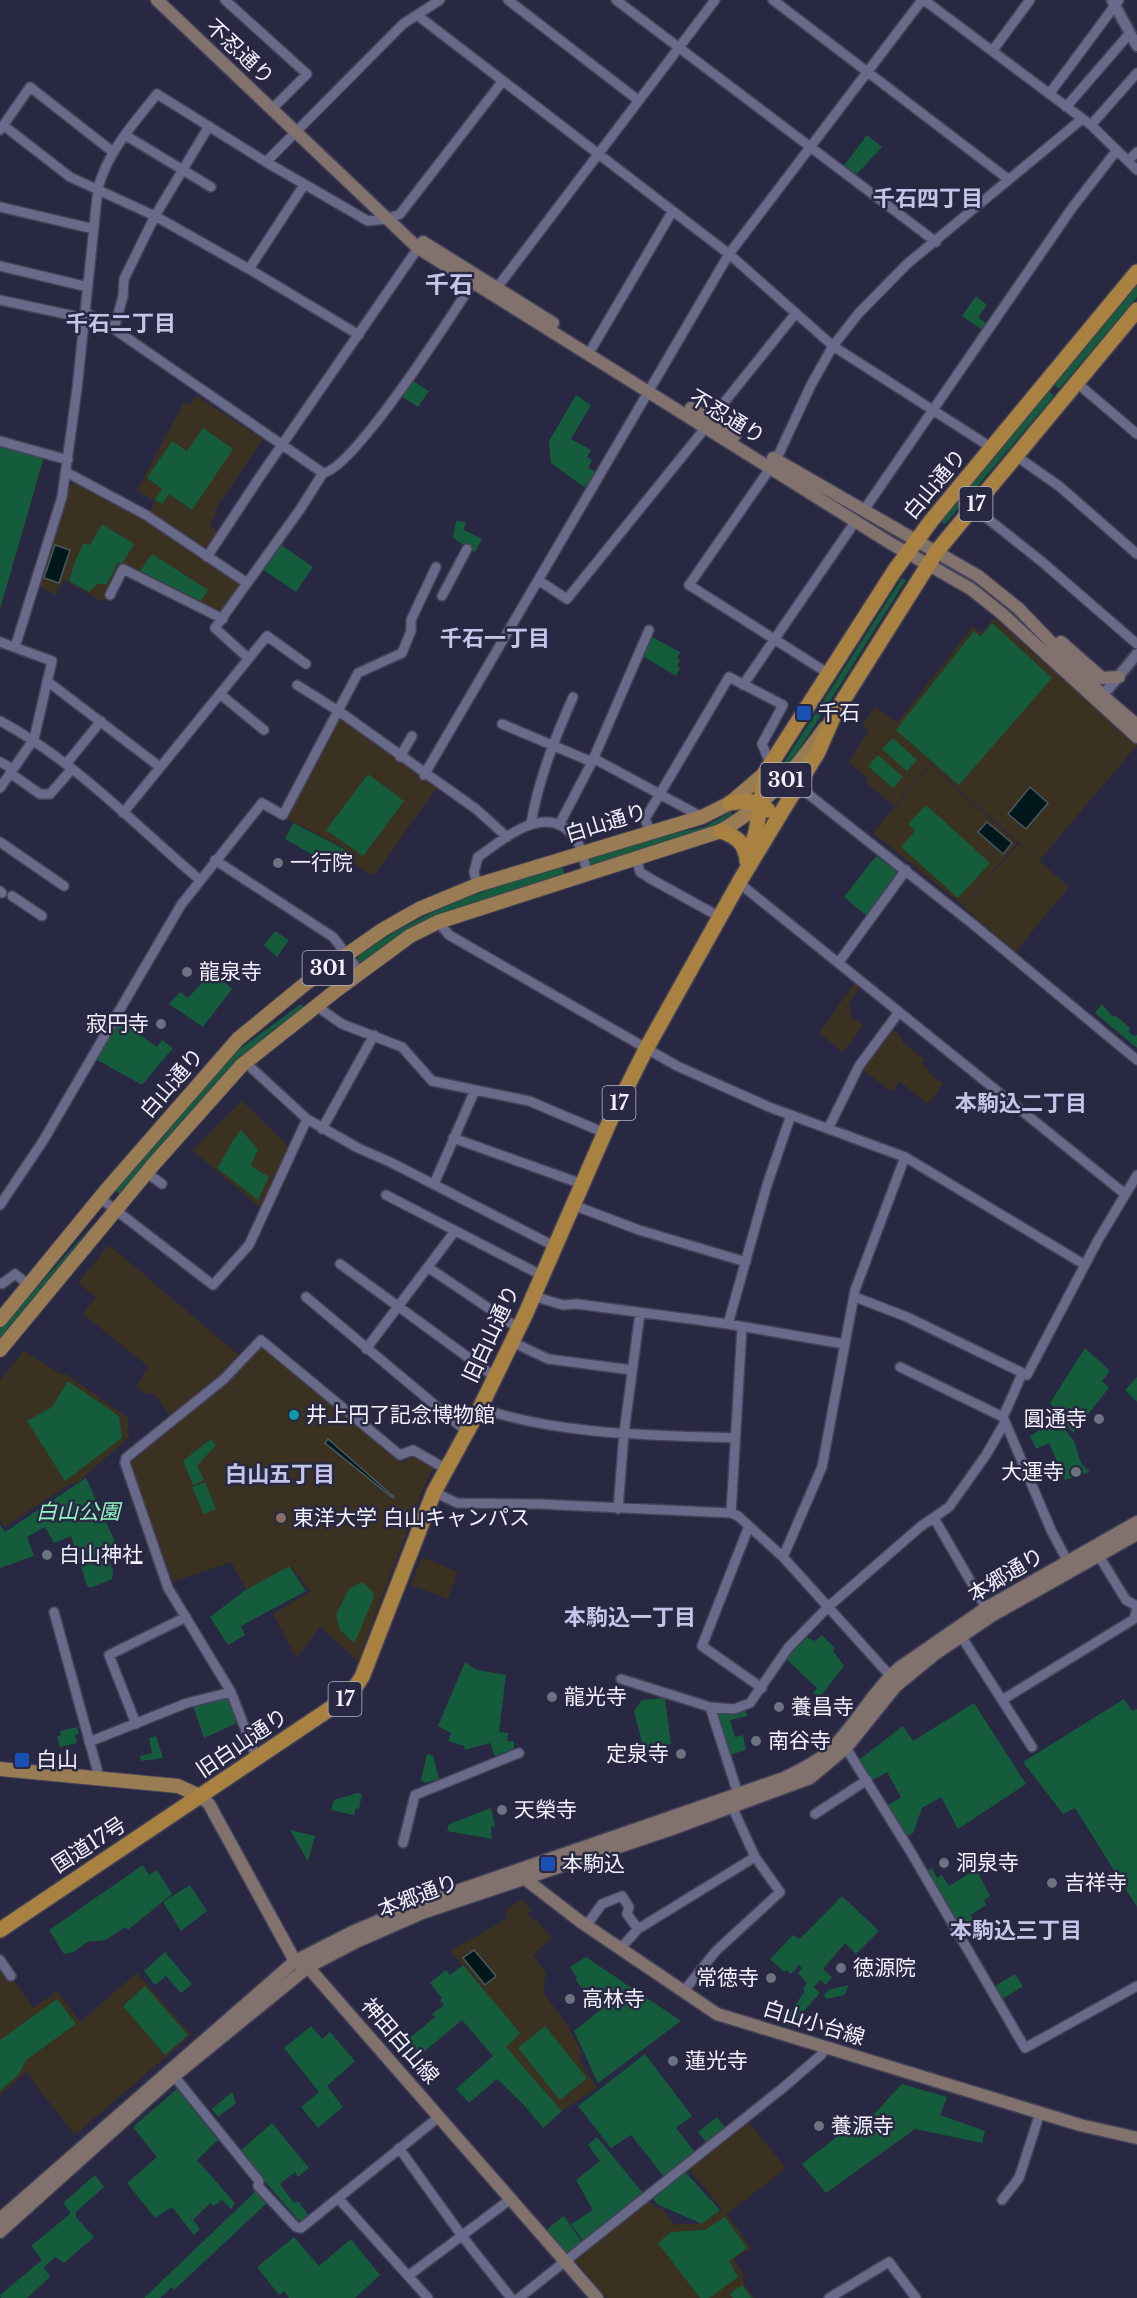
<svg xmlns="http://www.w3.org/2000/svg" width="1137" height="2298" font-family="'Libre Baskerville','Noto Sans JP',serif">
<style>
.education{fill:#3b3121}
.green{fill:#145c3c}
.water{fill:#00171c;stroke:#495960;stroke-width:1.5}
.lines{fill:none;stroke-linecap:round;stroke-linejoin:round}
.minor-casing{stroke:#434258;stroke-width:12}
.tertiary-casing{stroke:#434258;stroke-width:14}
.secondary-casing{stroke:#434258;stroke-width:15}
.primary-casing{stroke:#434258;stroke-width:16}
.trunk-casing{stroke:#434258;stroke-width:18}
.minor{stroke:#696989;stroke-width:9}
.tertiary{stroke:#696989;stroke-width:10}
.secondary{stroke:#81726e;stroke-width:12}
.primary{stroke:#997c53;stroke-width:14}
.trunk{stroke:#a98241;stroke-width:15}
.transit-dot{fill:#1a4fb4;stroke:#292843;stroke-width:2}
.worship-dot{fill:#6b7280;stroke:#292843;stroke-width:2}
.culture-dot{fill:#0f9aa8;stroke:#292843;stroke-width:2}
.education-dot{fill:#8d6e63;stroke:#292843;stroke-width:2}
.labels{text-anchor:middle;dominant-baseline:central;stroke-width:5;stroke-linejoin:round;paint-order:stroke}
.shield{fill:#292843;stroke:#b6b5c5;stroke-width:1.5}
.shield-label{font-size:20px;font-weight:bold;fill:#f2f2fd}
.street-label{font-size:21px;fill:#f2f2fd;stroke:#292843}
.poi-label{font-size:21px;fill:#f2f2fd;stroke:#292843;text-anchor:start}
.park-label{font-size:21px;font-style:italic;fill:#93f5c0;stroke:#292843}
.neighbourhood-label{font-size:22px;font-weight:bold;fill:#c5c5e9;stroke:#292843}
.quarter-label{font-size:24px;font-weight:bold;fill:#c5c5e9;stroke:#292843}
</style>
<rect width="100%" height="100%" fill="#292843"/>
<!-- education -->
<path class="education" d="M196 396 263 439 215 510 217 512 209 525 218 532 206 551 149 514 155 501 137 491 184 402 190 405Z
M76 483 143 517 240 582V586L221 612 218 613 122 567 103 602 64 580 55 595 41 587 39 584 70 485Z
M994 618 1137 745 1039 861 1069 887 1015 952 964 907 1018 844 1032 854 930 764 894 806 865 782 868 778 849 762 869 730 862 725 875 707 897 723 972 627 982 633Z
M340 717 437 787 374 876 341 856 344 848 285 818Z
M930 765 1017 843 964 906 873 833Z
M856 981 862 985 849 1003 851 1017 863 1025 843 1052 819 1033Z
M891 1028 901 1036 903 1043 925 1060 922 1064 929 1069 928 1072 943 1084 928 1104 900 1082 892 1092 861 1069Z
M242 1101 288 1146 260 1207 192 1150Z
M109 1245 240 1356 221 1376 171 1417 156 1396 150 1392 148 1396 136 1387 148 1366 83 1314 96 1297 78 1283Z
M263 1348 402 1463 413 1456 434 1467 421 1493 358 1662 320 1626 297 1658 273 1614 311 1591 289 1566 246 1590 231 1562 173 1582 130 1463 227 1383 259 1349Z
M24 1351 61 1374H66L128 1418 129 1437 77 1483 70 1484 5 1527 0 1520V1380Z
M422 1557 457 1572 448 1599 411 1585Z
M522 1899 531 1910 528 1913 533 1921 536 1919 552 1939 533 1955 546 1973 543 1992 567 2024 581 2052 579 2059 597 2088 562 2111 505 2046 520 2033 450 1951 508 1918 504 1912Z
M0 1968 9 1982 13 1979 33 2008 57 1991 80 2022 137 1973 191 2035 75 2135 26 2072 0 2095Z
M747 2120 786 2168 727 2214 751 2248 734 2259 743 2274 744 2284 754 2298H607L575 2260 649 2201 658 2209 661 2206 673 2224H702L722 2209 689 2169Z"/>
<!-- green -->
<path class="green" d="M867 135 882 147 855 176 843 167Z
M1137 285V297L1059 389 1055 385Z
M976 296 987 305 978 317 988 325 984 331 962 316Z
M411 380 429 391 418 407 401 396Z
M1049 391 1054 396 945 524 939 521Z
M576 395 591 405 571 439 591 450 587 457 592 460 588 468 596 472 589 486 584 487 551 463 549 441Z
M203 428 233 449 192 510 169 494 162 504 155 500 162 489 147 478 172 441 187 451Z
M0 445 44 457 0 609Z
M456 521 466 522 464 530 482 539 475 552 453 538Z
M102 524 134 544 122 564 118 562 107 584H97L89 592 69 581 75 561 84 543 90 545Z
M280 544 313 567 296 592 262 569Z
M152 554 208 590 201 601 140 571Z
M902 578 906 580 806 739 781 776 769 786Z
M992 623 1052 678 959 785 896 730 974 631 981 637Z
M650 636 680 652 677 658 680 660 677 666 680 668 676 676 641 655Z
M893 738 917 760 907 771 882 749Z
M878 755 903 777 893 788 868 766Z
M368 774 404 801 363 856 326 830Z
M926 805 990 863 958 898 901 847 915 831 908 824Z
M731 812 733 816 715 827 596 866 589 864 590 858 651 838 704 827Z
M293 823 344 849 335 868 285 839Z
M876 856 900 874 867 916 844 897Z
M562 866 565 875 470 904 442 915 363 962H357L359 955C426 909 485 889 562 866Z
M275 931 289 940 277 957 264 945Z
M213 971 232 989 203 1027 169 1004 180 992 188 998Z
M301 1004 303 1007 264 1037 215 1084 121 1195 115 1190 233 1054Z
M1102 1004 1113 1017 1115 1015 1130 1028 1128 1032 1134 1036 1137 1035V1048L1095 1013Z
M116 1018 157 1047 162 1040 173 1048 142 1085 94 1058Z
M241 1130 258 1149 251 1166 269 1177 258 1200 217 1168C226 1155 230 1142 241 1130Z
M90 1228 92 1229 0 1341V1329Z
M1085 1348 1110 1371 1102 1381 1109 1388 1073 1433 1050 1403Z
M1137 1377V1402L1125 1390Z
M68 1381 119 1416 122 1438 65 1481 27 1421 52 1407Z
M1057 1419 1074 1441 1081 1463 1090 1472 1065 1480 1049 1443 1036 1449 1030 1436Z
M211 1439 216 1445 197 1466 204 1480 193 1485 183 1461Z
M86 1478 117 1546 105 1549 113 1571 112 1579 90 1588 87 1585 71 1536 54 1543 45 1527 27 1537 34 1556 0 1568V1525L5 1532Z
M205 1482 216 1509 204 1514 192 1487Z
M289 1566 306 1591 241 1626 245 1635 228 1645 210 1617 244 1591Z
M362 1582 372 1591 374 1597 357 1638 353 1642 340 1630 336 1615 349 1589Z
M822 1635 835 1648 833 1651 844 1666 819 1698 813 1693 817 1688 785 1658 803 1636 815 1641Z
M465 1662 477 1670 506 1675 499 1732 508 1733 507 1741H514V1749L495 1756 490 1743 465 1750 464 1746 448 1741 451 1733 438 1726Z
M228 1697 237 1723 204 1738 193 1706Z
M665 1698 671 1744 644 1750 634 1711 642 1700Z
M1124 1699 1132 1711 1137 1709V1907L1075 1808 1063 1814 1023 1762Z
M974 1703 1026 1784 958 1829 941 1797 922 1808 913 1833 905 1837 887 1806 901 1797 887 1772 871 1781 859 1760 903 1726 913 1741Z
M745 1709 747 1716 730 1720 735 1737 743 1735 746 1750 727 1756 712 1710Z
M77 1727 79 1734 75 1735 77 1743 60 1747 57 1737 61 1735 60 1731Z
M156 1736 163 1758 141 1761 140 1756 152 1753 149 1738Z
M427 1754 433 1755 439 1779 425 1783 421 1780Z
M357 1793 362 1794 359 1809 356 1808 354 1815 331 1810 334 1800Z
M491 1808 495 1826 491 1827 492 1839 447 1831 449 1824Z
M290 1830 315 1836 308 1861Z
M143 1865 149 1875 157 1870 172 1894 128 1930 125 1927 106 1940 87 1942 74 1952 64 1954 49 1930Z
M932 1868 937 1878 942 1875 949 1886 976 1869 990 1896 984 1900 986 1905 971 1915 974 1922 958 1932 924 1872Z
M190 1885 207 1911 181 1931 163 1902Z
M842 1896 879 1931 856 1954 845 1943 823 1969 832 1977 826 1985 820 1980 814 1987 820 1993 790 2026 782 2024 805 1991 803 1989 807 1983 798 1973 802 1968 799 1965 791 1974 786 1970 784 1972 770 1959 793 1935 800 1939Z
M165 1952 192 1984 181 1993 166 1976 155 1985 144 1971Z
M586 1957 681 2021 598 2083 574 2031 599 2011 575 1979 577 1978 570 1967Z
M463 1965 520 2033 506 2047 562 2111 543 2128 523 2104 497 2079 469 2103 456 2089 493 2056 462 2020 419 2056 406 2041 435 2017 432 2014 444 2005 440 2000 442 1998 430 1983 446 1970 450 1975Z
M1015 1974 1023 1986 1001 2000 993 1987Z
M849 1985 844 1995 827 1999 824 1996 828 1990Z
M145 1986 188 2035 165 2055 123 2006Z
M57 1999 76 2024 26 2060 19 2074 0 2091V2040Z
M311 2026 322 2039 330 2032 355 2061 327 2086 343 2107 318 2128 301 2107 319 2092 284 2048Z
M545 2026 587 2078 560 2100 518 2048Z
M645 2054 692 2116 676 2128 695 2152 665 2178 631 2135 611 2148 578 2106Z
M902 2084 947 2097 940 2115 985 2131 982 2143 915 2129 826 2193 802 2164 856 2122 861 2128Z
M177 2089 218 2140 197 2160 235 2203 231 2209 222 2200 214 2206 210 2203 193 2220 200 2229 194 2235 172 2207 155 2218 127 2183 157 2157 133 2127Z
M232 2092 236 2103 218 2117 212 2109Z
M717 2117 725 2128 706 2142 698 2132Z
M272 2123 309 2168 298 2177 295 2172 280 2184 294 2203 298 2201 309 2216 301 2223 239 2152Z
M597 2137 643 2193 583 2241 571 2224 593 2210 576 2180 600 2161 588 2145Z
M685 2172 720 2210 702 2224 657 2204 653 2198Z
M95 2175 104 2187 76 2212V2217L94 2237 64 2263 55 2257 44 2267 50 2277 27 2298H1L0 2295 42 2260 31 2246 71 2213 63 2203Z
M256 2191 267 2203 174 2290 172 2287 160 2298H144Z
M564 2216 582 2242 566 2254 547 2229Z
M725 2217 747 2248 729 2261 738 2277 709 2298H700L658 2243 671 2232 705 2230Z
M294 2237 319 2266 351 2239 380 2275 355 2298H289L284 2291 279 2295 257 2267Z
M742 2285 752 2298H733L730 2294Z"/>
<!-- water -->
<path class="water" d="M55 545 70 550 59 583 44 578Z
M1030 787 1048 803 1026 829 1008 814Z
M987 822 1012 843 1003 854 978 832Z
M328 1439 394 1497 393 1498 325 1443Z
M474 1950 496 1976 485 1985 463 1958Z"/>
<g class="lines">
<!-- minor casing -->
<g class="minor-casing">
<path id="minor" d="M225 0 307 74 272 109
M508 0 638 100
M616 0 936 242
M773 0 1008 179
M924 0 1091 125 1137 170
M417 15 729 254 833 346 992 448
M993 50 1030 0
M1050 93 1119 0
M1066 107 1130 33
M3 125 70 177 155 216 249 269 304 185
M1091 125 1137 73
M0 130 30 87 113 152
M125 135 211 187
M1128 161 1137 152
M266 162 403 24 440 0
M0 207 94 229
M0 266 88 287
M249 269 359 335
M493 293 715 0
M0 300 84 318
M85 312 114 329 323 473
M114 329 123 296 124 279 155 216 209 126
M592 348 672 212
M1077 383 1137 434
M710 420 796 313
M0 441 68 460
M1016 456 1059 486 1137 554
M66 472 146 515 247 583
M973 507 1041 561 1137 644
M864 510 1072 208 1117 150
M207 557 259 478 418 248
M538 580 567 599 706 427
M110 595 123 569 223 619
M442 596 467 549
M0 642 52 661 34 739 0 788
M15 647 62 497 77 389 98 188C108 151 134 123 157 94L266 162 368 221 387 219 400 214 502 82
M248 658 215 628 301 508 323 473C353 470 452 315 472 284
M829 674 689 585 776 460 811 385 833 346 858 314 907 264 1082 119
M47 681 160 767
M297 685 340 712 476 809 507 837
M743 685 855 522
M220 694 264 730
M0 721C75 761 135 825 200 880
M502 724 592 762
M400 757 412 736
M593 758 702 817
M0 762 13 769
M66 764 101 721
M10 773 40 794H50L72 769
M424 775 729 254 922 0
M798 786 974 925 1137 1060
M123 813 267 636 306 664
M531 823C539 778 555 738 573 697
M559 825 592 762 649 630
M650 831 645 819 729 677 783 705 762 744 771 765
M0 842 64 886
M215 860 333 937 360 972
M637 860 640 872 651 879 720 917
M739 883 1125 1194
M477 885 474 872 478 857C505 838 549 799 576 840 583 849 585 865 588 876
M0 891 2 893
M12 896 42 916
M438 922 449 935 677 1066 769 1107 905 1157 1085 1265
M839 962 906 870
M315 1005 342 1024 402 1047 432 1081 529 1101 605 1133
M307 1119 358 1148 390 1162 554 1246
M322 1129 374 1035
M828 1129 859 1066 899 1012
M453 1138 582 1184
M147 1173 162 1184
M434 1184 475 1090
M386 1195 541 1275
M100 1198 213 1285 249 1245 307 1119 245 1062
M0 1205 43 1141 181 905 262 803 283 815 358 673 402 653 411 631V620L436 567
M573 1205 639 1230 746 1262
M340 1264 495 1377
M429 1268 518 1328
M0 1283 2 1284 15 1274 29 1285
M533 1296 563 1305 577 1304 728 1324 844 1344
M306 1297 466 1431
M855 1297 907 1317 1027 1375 1098 1240 1137 1175
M728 1324 767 1185 791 1115
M512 1342 548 1359 632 1370
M366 1349 455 1231
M900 1367 1003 1417
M1022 1374 1003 1417 1051 1530 1070 1566
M480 1408C558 1435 652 1435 734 1438
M434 1492 457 1503 538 1504 731 1513 738 1516 783 1557 894 1680
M618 1509 624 1433 640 1313
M731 1513 742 1327
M934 1518 986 1608
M749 1526 702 1646 762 1688
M1099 1556 1126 1600 1137 1606
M783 1557 822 1467 855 1290 905 1157
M54 1612 100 1780
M961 1636 1032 1747
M621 1679 710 1707 734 1709 750 1703 788 1648 828 1607 920 1527 949 1507 986 1455 1005 1422
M1002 1700 1134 1619 1137 1609
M710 1707 738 1794
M136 1724 109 1655 186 1617
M89 1742 187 1703 231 1692
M846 1748 909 1849 1025 2048 1137 1986
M256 1757 231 1692 168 1588 125 1463 126 1458 224 1379 261 1340 400 1455 413 1450 446 1469
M815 1814 867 1780
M403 1843 415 1795 519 1753
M586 1926 602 1904 622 1896 629 1907 627 1914 638 1929
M620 1949 638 1929 755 1857
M0 1960 11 1976
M683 1992 716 1951 780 1892 755 1857 730 1802
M170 2071 259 2181 258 2186 296 2227 301 2228 440 2116
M399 2148 462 2236 511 2298
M338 2198 428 2298
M1002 2200 1019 2178 1040 2113
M408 2276 512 2198
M519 2298 784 2087 821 2055 826 2047
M829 2298 889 2262 916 2298"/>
</g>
<!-- tertiary casing -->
<g class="tertiary-casing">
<path id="tertiary" d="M1112 0 1137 46
M1099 700 1137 654"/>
</g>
<!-- secondary casing -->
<g class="secondary-casing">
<path id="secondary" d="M157 0 418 248 890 543 971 589 1000 612 1137 737
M423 242 553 323
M691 408 735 435
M773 458 978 576 1018 608 1103 696 1137 725
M1061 642 1102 678 1119 677
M200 1796 209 1804 295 1961 308 1967 597 2298
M520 1875 581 1922 717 2014 1080 2125 1137 2138
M0 2219 295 1961 352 1932 419 1904 784 1778C803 1769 821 1760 835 1745 858 1721 874 1690 899 1668L986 1608 1137 1522
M0 2232 168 2081 308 1967 356 1942 422 1913 669 1830 810 1778 846 1748 896 1686 935 1654 993 1615 1137 1534"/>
</g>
<!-- primary casing -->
<g class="primary-casing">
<path id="primary" d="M0 1320 108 1188 238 1039 305 984 382 930 419 909 477 885 702 817 730 803 765 773
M0 1350 153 1165 242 1065 338 989 410 936 438 922 721 831C766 805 795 770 825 728
M0 1769 178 1786 200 1796"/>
</g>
<!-- trunk casing -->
<g class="trunk-casing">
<path id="trunk" d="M730 803C744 801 757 799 768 810
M721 831C737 837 744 842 747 859
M747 861 756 832 765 773 895 570 931 521 1137 272
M0 1930 349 1696 362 1677 434 1492 480 1408 526 1313 609 1123 646 1049 741 879 818 752 835 713 937 551 1137 310"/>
</g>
<!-- minor -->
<use href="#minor" class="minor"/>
<!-- tertiary -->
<use href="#tertiary" class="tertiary"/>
<!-- secondary -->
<use href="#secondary" class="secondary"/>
<!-- primary -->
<use href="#primary" class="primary"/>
<!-- trunk -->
<use href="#trunk" class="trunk"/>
</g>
<!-- markers -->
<g class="transit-dot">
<rect x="796" y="705" width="16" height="16" rx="3"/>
<rect x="14" y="1752" width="16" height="16" rx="3"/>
<rect x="540" y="1856" width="16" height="16" rx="3"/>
</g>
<g class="worship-dot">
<circle cx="278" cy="863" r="6"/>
<circle cx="187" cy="972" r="6"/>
<circle cx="161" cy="1024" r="6"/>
<circle cx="1099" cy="1419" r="6"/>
<circle cx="1076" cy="1472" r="6"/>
<circle cx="47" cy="1555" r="6"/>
<circle cx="552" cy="1697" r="6"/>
<circle cx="779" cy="1707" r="6"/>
<circle cx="756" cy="1741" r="6"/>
<circle cx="681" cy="1754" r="6"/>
<circle cx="502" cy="1810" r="6"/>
<circle cx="944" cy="1863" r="6"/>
<circle cx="1052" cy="1883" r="6"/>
<circle cx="841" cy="1968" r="6"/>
<circle cx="771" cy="1978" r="6"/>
<circle cx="570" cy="1999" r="6"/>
<circle cx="673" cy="2061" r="6"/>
<circle cx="819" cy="2126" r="6"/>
</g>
<circle class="culture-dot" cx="294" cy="1415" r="6"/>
<circle class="education-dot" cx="281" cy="1518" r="6"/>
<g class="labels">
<!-- shield labels -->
<g class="shield">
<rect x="959.5" y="487" width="33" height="34" rx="4.5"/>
<rect x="760.5" y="763" width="51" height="34" rx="4.5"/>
<rect x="302.5" y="951" width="51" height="34" rx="4.5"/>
<rect x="602.5" y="1086" width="33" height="34" rx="4.5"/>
<rect x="328.5" y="1682" width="33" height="34" rx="4.5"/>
</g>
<g class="shield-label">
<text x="976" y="504">17</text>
<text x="786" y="780">301</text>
<text x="328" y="968">301</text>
<text x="619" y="1103">17</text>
<text x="345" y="1699">17</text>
</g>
<!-- street labels -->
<g class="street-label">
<text transform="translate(240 52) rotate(43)">不忍通り</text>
<text transform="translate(727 417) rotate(31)">不忍通り</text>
<text transform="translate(935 484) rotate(-50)">白山通り</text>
<text transform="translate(606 823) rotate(-17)">白山通り</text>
<text transform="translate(172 1083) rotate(-49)">白山通り</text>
<text transform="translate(491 1334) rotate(-65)">旧白山通り</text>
<text transform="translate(1006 1575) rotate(-31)">本郷通り</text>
<text transform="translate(242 1743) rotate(-34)">旧白山通り</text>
<text transform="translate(89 1845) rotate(-33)">国道17号</text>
<text transform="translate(418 1896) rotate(-21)">本郷通り</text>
<text transform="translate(814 2023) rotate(17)">白山小台線</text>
<text transform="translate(400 2041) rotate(49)">神田白山線</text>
</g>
<!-- poi labels -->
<g class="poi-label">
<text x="818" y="713">千石</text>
<text x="290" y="863">一行院</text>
<text x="199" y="972">龍泉寺</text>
<text x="149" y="1024" text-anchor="end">寂円寺</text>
<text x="306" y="1415">井上円了記念博物館</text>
<text x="1087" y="1419" text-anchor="end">圓通寺</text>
<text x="1064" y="1472" text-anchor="end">大運寺</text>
<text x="293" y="1518">東洋大学 白山キャンパス</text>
<text x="59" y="1555">白山神社</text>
<text x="564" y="1697">龍光寺</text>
<text x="791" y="1707">養昌寺</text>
<text x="768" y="1741">南谷寺</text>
<text x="669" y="1754" text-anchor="end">定泉寺</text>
<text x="36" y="1760">白山</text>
<text x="514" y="1810">天榮寺</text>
<text x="956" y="1863">洞泉寺</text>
<text x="562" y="1864">本駒込</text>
<text x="1064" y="1883">吉祥寺</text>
<text x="853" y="1968">徳源院</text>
<text x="759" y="1978" text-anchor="end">常徳寺</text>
<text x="582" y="1999">高林寺</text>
<text x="685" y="2061">蓮光寺</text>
<text x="831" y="2126">養源寺</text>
</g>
<!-- park labels -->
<g class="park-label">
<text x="78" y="1512">白山公園</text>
</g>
<!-- neighbourhood labels -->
<g class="neighbourhood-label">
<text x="928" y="198">千石四丁目</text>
<text x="121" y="323">千石二丁目</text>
<text x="495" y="638">千石一丁目</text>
<text x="1021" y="1103">本駒込二丁目</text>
<text x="280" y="1474">白山五丁目</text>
<text x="630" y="1617">本駒込一丁目</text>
<text x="1016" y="1930">本駒込三丁目</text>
</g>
<!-- quarter labels -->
<g class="quarter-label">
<text x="449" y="284">千石</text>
</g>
</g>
</svg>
